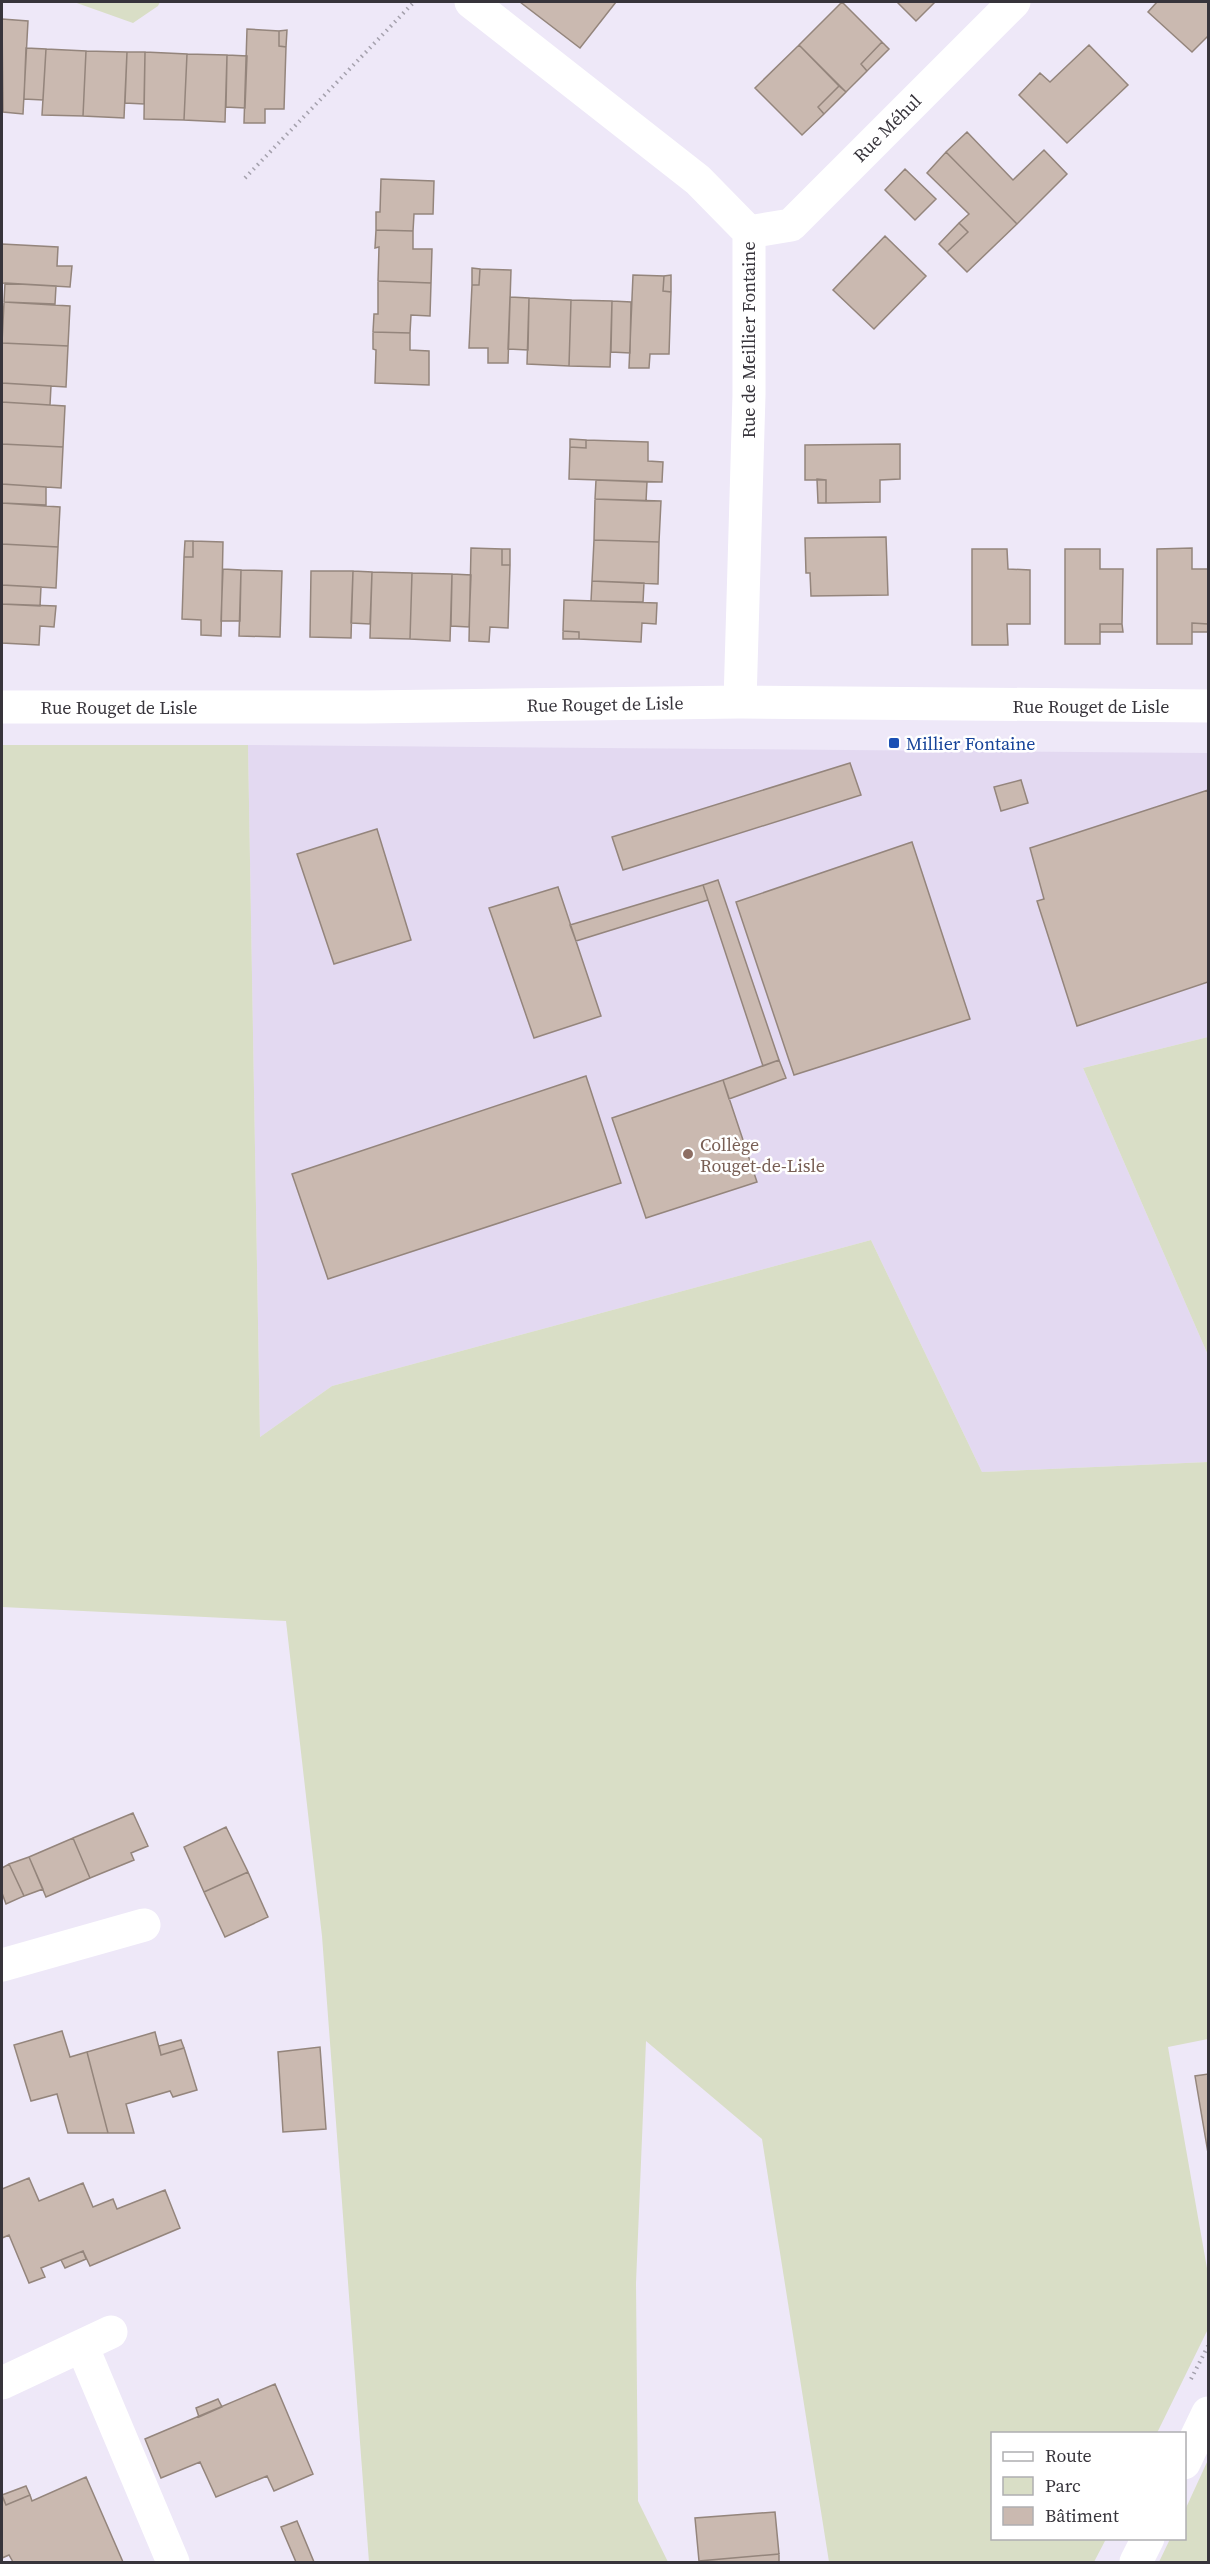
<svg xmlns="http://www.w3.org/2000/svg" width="1210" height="2564" font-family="'Source Serif 4',serif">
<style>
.built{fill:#e3d9f1}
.green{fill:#d9dec6}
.building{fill:#cab9b0;stroke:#94857c;stroke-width:1.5}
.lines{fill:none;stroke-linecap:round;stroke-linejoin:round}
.path{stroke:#a5a1ad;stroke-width:4;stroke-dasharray:1.5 4.5;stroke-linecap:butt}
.minor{stroke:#fff;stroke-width:33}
.transit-dot{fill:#1a4fb4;stroke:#fff;stroke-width:2}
.education-dot{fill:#8d6e63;stroke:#fff;stroke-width:2}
.labels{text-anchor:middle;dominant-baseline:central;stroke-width:5;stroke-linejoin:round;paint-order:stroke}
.street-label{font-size:18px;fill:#37343b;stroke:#fff}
.transit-label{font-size:18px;fill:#164399;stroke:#fff;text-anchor:start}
.education-label{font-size:18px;fill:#785e54;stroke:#fff;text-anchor:start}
</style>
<rect width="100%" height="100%" fill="#eee8f8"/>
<!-- built -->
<path class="built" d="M248 745 1208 753V1037L1083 1068 1208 1355V1462L982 1472 871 1240 332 1386 260 1437Z"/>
<!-- green -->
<path class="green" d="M74 2H160L158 6 133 23Z
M2 745H248L260 1437 332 1386 871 1240 982 1472 1208 1462V2039L1168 2047 1208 2274V2329L1157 2433 992 2434V2538L1106 2539 1094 2562H829L762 2139 646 2041 636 2283 638 2501 668 2562H369L322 1936 286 1621 2 1607Z
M1208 1037V1355L1083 1068Z
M1208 2460V2562H1159L1170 2539 1184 2538 1185 2510Z"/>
<!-- building -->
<path class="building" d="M520 2H616L580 48Z
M842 2 882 42 861 64 867 71 846 92 799 45Z
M897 2H935L916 21Z
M1157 2H1208V36L1192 52 1148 12Z
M2 19 28 21 23 114 3 112Z
M247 29 279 31V46L286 47 284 109H265V123H244Z
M287 30 286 47 279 46V31Z
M882 42 889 49 867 71 861 64Z
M799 45 839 86 818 107 824 114 802 135 755 88Z
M1089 45 1128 85 1067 143 1019 95 1040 73 1050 82Z
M26 48 46 49 43 100 24 99Z
M46 49 86 51 83 116 42 115Z
M86 51 127 52 124 118 83 116Z
M127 52H145L144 104 125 103Z
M145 52 187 54 184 120 144 119Z
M187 54 227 55 225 122 184 120Z
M227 55 247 56 245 108 226 107Z
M839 86 846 92 824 114 818 107Z
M967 132 1013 180 1044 150 1067 174 1017 224 946 152Z
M946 152 1017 224 967 272 947 252 968 232 959 223 969 214 927 173Z
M905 169 936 199 915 220 885 190Z
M381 179 434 181 433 214H414L413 231 376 230V212H380Z
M959 223 968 232 947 252 939 244Z
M376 230 413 231V249H432L431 283 378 281 379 247 375 248Z
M885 236 926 276 874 329 833 290Z
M2 244 58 247 57 266H72L70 287 2 283Z
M472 268 480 269 479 285H472Z
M480 269 511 270 508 363H488V348H469L472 285H479Z
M633 275 664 276 663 291 671 292 669 354H650L649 368H629Z
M671 275V292L663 291 664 276Z
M378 281 431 283 430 316 411 315 410 333 373 332 374 314H378Z
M5 283 56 286 55 304 4 302Z
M510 297 529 298 528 350 508 349Z
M529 298 571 300 569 366 527 364Z
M571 300 612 301 610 367 569 366Z
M612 301 631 302 630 353 611 352Z
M4 302 70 306 68 346 2 343Z
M373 332 410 333V350L429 351V385L375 383 376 350 373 349Z
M2 343 68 346 66 387 2 383Z
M2 383 51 386 50 405 2 402Z
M2 402 65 406 63 447 2 444Z
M570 439 586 440V448L570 447Z
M586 440 648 442V461L663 462 662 482 569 479 570 447 586 448Z
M2 444 63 447 61 488 2 484Z
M900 444V479L880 480V502L826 503V480H805V445Z
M817 479 826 480V503H818Z
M596 480 647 482 646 501 595 499Z
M2 484 46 487V505L2 503Z
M595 499 661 501 659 542 594 540Z
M2 503 60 507 58 547 2 544Z
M886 537 888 595 811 596 810 573H806L805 538Z
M594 540 659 542 658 584 592 581Z
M185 541H193V557H184Z
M193 541 223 542 221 636 201 635V620L182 619 184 557H193Z
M2 544 58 547 56 588 2 585Z
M471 548 502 549V565H510L508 628 490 627 489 642 469 641Z
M1192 548V569H1208V624L1192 623V644H1157V549Z
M502 549H510V565H502Z
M972 549H1007L1008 569 1030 570V624H1007L1008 645H972Z
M1065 549H1100V569H1123L1122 624H1100V644H1065Z
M223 569 241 570 240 621H221Z
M241 570 282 571 280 637 239 636Z
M311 571H353L351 638 310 637Z
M353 571 372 572 370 624 351 623Z
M372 572 412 573 410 639 370 638Z
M412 573 452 574 450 641 410 639Z
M452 574 471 575 469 627 451 626Z
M592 581 644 583 643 602 591 601Z
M2 585 41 587 40 606 2 604Z
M564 600 657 603 656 624 642 623 641 642 579 639V632L563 631Z
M2 604 56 606 54 627 40 626 39 645 2 643Z
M1192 623 1208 624V632H1192Z
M1100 624H1122L1123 632H1100Z
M563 631 579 632V639H563Z
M850 763 861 795 623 870 612 837Z
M1021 780 1028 803 1001 811 994 787Z
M1208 790V982L1077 1026 1037 901 1044 899 1030 848Z
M377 829 411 940 334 964 297 854Z
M912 842 970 1019 794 1075 736 902Z
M718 880 779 1060 763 1066 703 885Z
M703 885 708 900 576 941 570 925Z
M558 887 601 1016 534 1038 489 908Z
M779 1060 786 1078 729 1099 723 1080Z
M586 1076 621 1183 328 1279 292 1174Z
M723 1080 757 1182 646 1218 612 1118Z
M133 1813 148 1846 131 1853 134 1860 90 1878 73 1838Z
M226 1827 248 1872 204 1892 184 1847Z
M73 1838 90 1878 46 1897 29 1857Z
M29 1857 43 1889 24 1896 9 1864Z
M9 1864 24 1896 6 1904 2 1893V1868Z
M248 1872 268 1917 225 1937 204 1892Z
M62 2031 70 2057 87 2052 108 2133H68L57 2094 31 2101 14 2045Z
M155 2032 161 2055 184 2048 197 2090 173 2097 170 2091 126 2104 134 2133H108L87 2052Z
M181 2040 184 2048 161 2055 159 2046Z
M320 2047 326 2129 283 2132 278 2052Z
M1208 2074V2153L1195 2076Z
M29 2178 39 2201 83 2183 93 2207 113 2199 117 2209 165 2190 180 2228 90 2266 83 2251 41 2268 45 2277 29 2283 9 2235 2 2238V2189Z
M83 2251 86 2259 65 2268 61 2260Z
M275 2384 313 2474 274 2491 267 2476 216 2497 200 2462 161 2478 145 2439Z
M218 2399 222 2407 199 2417 196 2408Z
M86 2477 123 2562H13L9 2555 2 2558V2496L6 2505 30 2495 32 2501Z
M26 2486 30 2495 6 2505 2 2495Z
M775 2512 779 2554 699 2561 695 2518Z
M297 2521 314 2562H296L281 2527Z
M779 2554V2562H699V2561Z"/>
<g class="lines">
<!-- path -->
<path class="path" d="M245 178 414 2
M1191 2379 1208 2346"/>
<!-- minor -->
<path class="minor" d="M471 2 698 180 749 232V395L740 702
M749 232 791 225 1014 2
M2 707H367L740 702 1208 706
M2 1965 144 1925
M82 2346 173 2562
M2 2383 111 2332
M1184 2463 1208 2413
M1136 2562 1148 2538"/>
</g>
<!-- markers -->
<rect class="transit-dot" x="888" y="737" width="12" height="12" rx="3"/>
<circle class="education-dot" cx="688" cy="1154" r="6"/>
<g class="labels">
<!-- street labels -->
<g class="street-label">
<text transform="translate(887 128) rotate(-45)">Rue Méhul</text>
<text transform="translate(748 340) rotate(-90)">Rue de Meillier Fontaine</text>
<text transform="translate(605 704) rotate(-1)">Rue Rouget de Lisle</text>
<text x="1091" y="706">Rue Rouget de Lisle</text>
<text x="119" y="707">Rue Rouget de Lisle</text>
</g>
<!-- transit labels -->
<g class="transit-label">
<text x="906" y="743">Millier Fontaine</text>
</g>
<!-- education labels -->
<g class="education-label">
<text x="700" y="1144">Collège<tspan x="700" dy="21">Rouget-de-Lisle</tspan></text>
</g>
</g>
<!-- border -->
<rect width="1210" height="2564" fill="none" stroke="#37343b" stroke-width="6"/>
<!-- legend -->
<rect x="991" y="2432" width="195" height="108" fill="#ffffff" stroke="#afaeb1" stroke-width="1.5"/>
<rect x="1003" y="2452" width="30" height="9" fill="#ffffff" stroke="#afaeb1" stroke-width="1.5"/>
<text x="1045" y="2462" font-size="18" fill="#37343b">Route</text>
<rect x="1003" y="2477" width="30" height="18" fill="#d9dec6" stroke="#afaeb1" stroke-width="1.5"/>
<text x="1045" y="2492" font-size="18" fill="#37343b">Parc</text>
<rect x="1003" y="2507" width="30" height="18" fill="#cab9b0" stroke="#afaeb1" stroke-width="1.5"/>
<text x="1045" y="2522" font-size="18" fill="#37343b">Bâtiment</text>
</svg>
